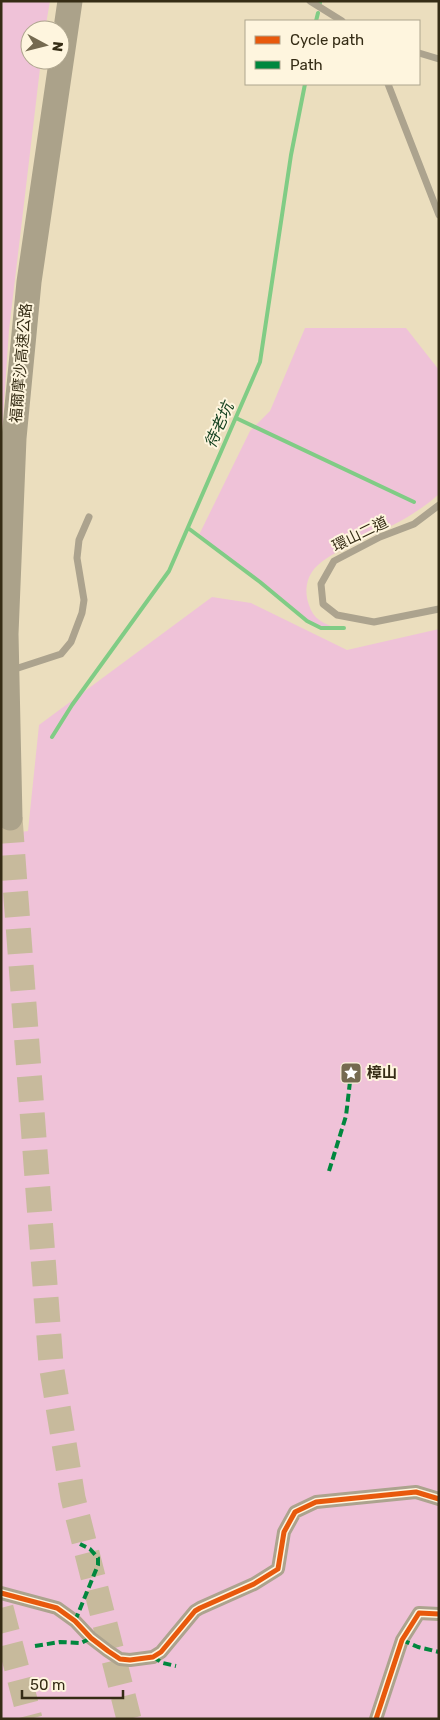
<svg xmlns="http://www.w3.org/2000/svg" width="440" height="1720" font-family="Rubik,'Noto Sans TC',sans-serif">
<style>
.green{fill:#efc2d8}
.lines{fill:none;stroke-linecap:round;stroke-linejoin:round}
.stream{stroke:#80cc85;stroke-width:4}
.motorway-tunnel{stroke:#c7ba9c;stroke-width:25;stroke-dasharray:25 12;stroke-linecap:butt}
.service{stroke:#aca38e;stroke-width:7}
.minor{stroke:#aca38e;stroke-width:14}
.motorway{stroke:#aba28a;stroke-width:25}
.quiet{stroke:#00873e;stroke-width:4;stroke-dasharray:8 4;stroke-linecap:butt}
.cycleway-casing{stroke:#fef5de;stroke-width:8}
.cycleway{stroke:#e8590c;stroke-width:5}
.labels{text-anchor:middle;dominant-baseline:central;stroke-width:4;stroke-linejoin:round;paint-order:stroke}
.street-label{font-size:15px;fill:#352c15;stroke:#fef5de}
.poi-label{font-size:15px;font-weight:bold;fill:#352c15;stroke:#fef5de;text-anchor:start}
.water-label{font-size:16px;font-style:italic;fill:#14411f;stroke:#fef5de}
</style>
<rect width="100%" height="100%" fill="#ebdebe"/>
<!-- green -->
<path class="green" d="M1 1H50L45 30H30V60H41L9 330 1 447Z
M305 328H406L439 370V494C416 515 388 528 360 541 346 548 328 555 317 566 306 576 304 592 309 605 313 619 324 624 337 628L317 626 308 621 264 583 198 537 250 431 270 411Z
M212 597 251 603 347 650 439 629V1719H1V835L28 831 39 725Z"/>
<g class="lines">
<!-- stream -->
<path class="stream" d="M320 3V1
M316 21 318 13
M236 418 414 502
M188 528 260 582 307 621 321 628H344
M52 737 72 705 169 571 260 362 291 155 305 84"/>
<!-- motorway-tunnel -->
<path class="motorway-tunnel" d="M10 818 51 1364 73 1498 129 1719
M1 1608 30 1719"/>
<!-- service -->
<path class="service" d="M310 1 342 21
M419 53 439 59
M388 84 439 215
M439 505 414 524 380 537 334 561 321 584 323 604 337 615 374 622 439 609
M12 670 61 654 71 642 82 613 84 600 77 558 79 540 89 517"/>
<!-- minor -->
<path class="minor" d="M1 1593 57 1608 75 1621 91 1638 108 1651 120 1659 130 1660 153 1657 161 1652 195 1611 200 1608 254 1584 278 1569 284 1532 295 1512 316 1502 416 1492 439 1499
M376 1719 402 1640 419 1613 439 1614"/>
<!-- motorway -->
<path class="motorway" d="M10 818 6 634 14 438 29 282 70 1"/>
<!-- quiet -->
<path class="quiet" d="M329 1171 346 1116 351 1073
M75 1621 98 1565V1558L90 1549 80 1544
M402 1640 418 1647 439 1652
M35 1646 60 1642 81 1643 91 1638
M153 1657 163 1663 176 1666"/>
<!-- cycleway casing -->
<g class="cycleway-casing">
<path id="cycleway" d="M1 1593 57 1608 75 1621 91 1638 108 1651 120 1659 130 1660 153 1657 161 1652 195 1611 200 1608 254 1584 278 1569 284 1532 295 1512 316 1502 416 1492 439 1499
M376 1719 402 1640 419 1613 439 1614"/>
</g>
<!-- cycleway -->
<use href="#cycleway" class="cycleway"/>
</g>
<!-- icons -->
<defs>
<g id="sight-square" transform="scale(1.125)"><rect x="-9" y="-9" width="18" height="18" rx="4" fill="#756a50" stroke="#fef5de"/><path d="M0-6L1.8-2.2L6-1.7L2.9 1.2L3.7 5.4L0 3.3L-3.7 5.4L-2.9 1.2L-6-1.7L-1.8-2.2Z" fill="#fff"/></g>
</defs>
<g fill-rule="evenodd">
<use href="#sight-square" x="351" y="1073"/>
</g>
<g class="labels">
<!-- street labels -->
<g class="street-label">
<text transform="translate(21 363) rotate(-85)">福爾摩沙高速公路</text>
<text transform="translate(360 534) rotate(-26)">環山二道</text>
</g>
<!-- poi labels -->
<g class="poi-label">
<text x="367" y="1073">樟山</text>
</g>
<!-- water labels -->
<g class="water-label">
<text transform="translate(219 425) rotate(-66)">待老坑</text>
</g>
</g>
<!-- border -->
<rect width="440" height="1720" fill="none" stroke="#352c15" stroke-width="5"/>
<!-- legend -->
<rect x="245" y="20" width="175" height="65" fill="#fef5de" stroke="#aea58e"/>
<rect x="255" y="36" width="25" height="8" fill="#e8590c" stroke="#aea58e"/>
<text x="290" y="45" font-size="15" fill="#352c15">Cycle path</text>
<rect x="255" y="61" width="25" height="8" fill="#00873e" stroke="#aea58e"/>
<text x="290" y="70" font-size="15" fill="#352c15">Path</text>
<!-- north arrow -->
<g transform="translate(45 45) rotate(97)"><circle r="24" fill="#fef5de" stroke="#aea58e"/>
<path d="M0-4L9 19L0 12L-9 19Z" fill="#756a50"/>
<text y="-8" font-size="14" font-weight="bold" text-anchor="middle" fill="#352c15">N</text>
</g>
<!-- scale -->
<path d="M22 1690v8h101v-8" fill="none" stroke="#352c15" stroke-width="2.5"/>
<text x="30" y="1690" font-size="15" fill="#352c15" stroke="#fef5de" stroke-width="4" paint-order="stroke">50 m</text>
</svg>
